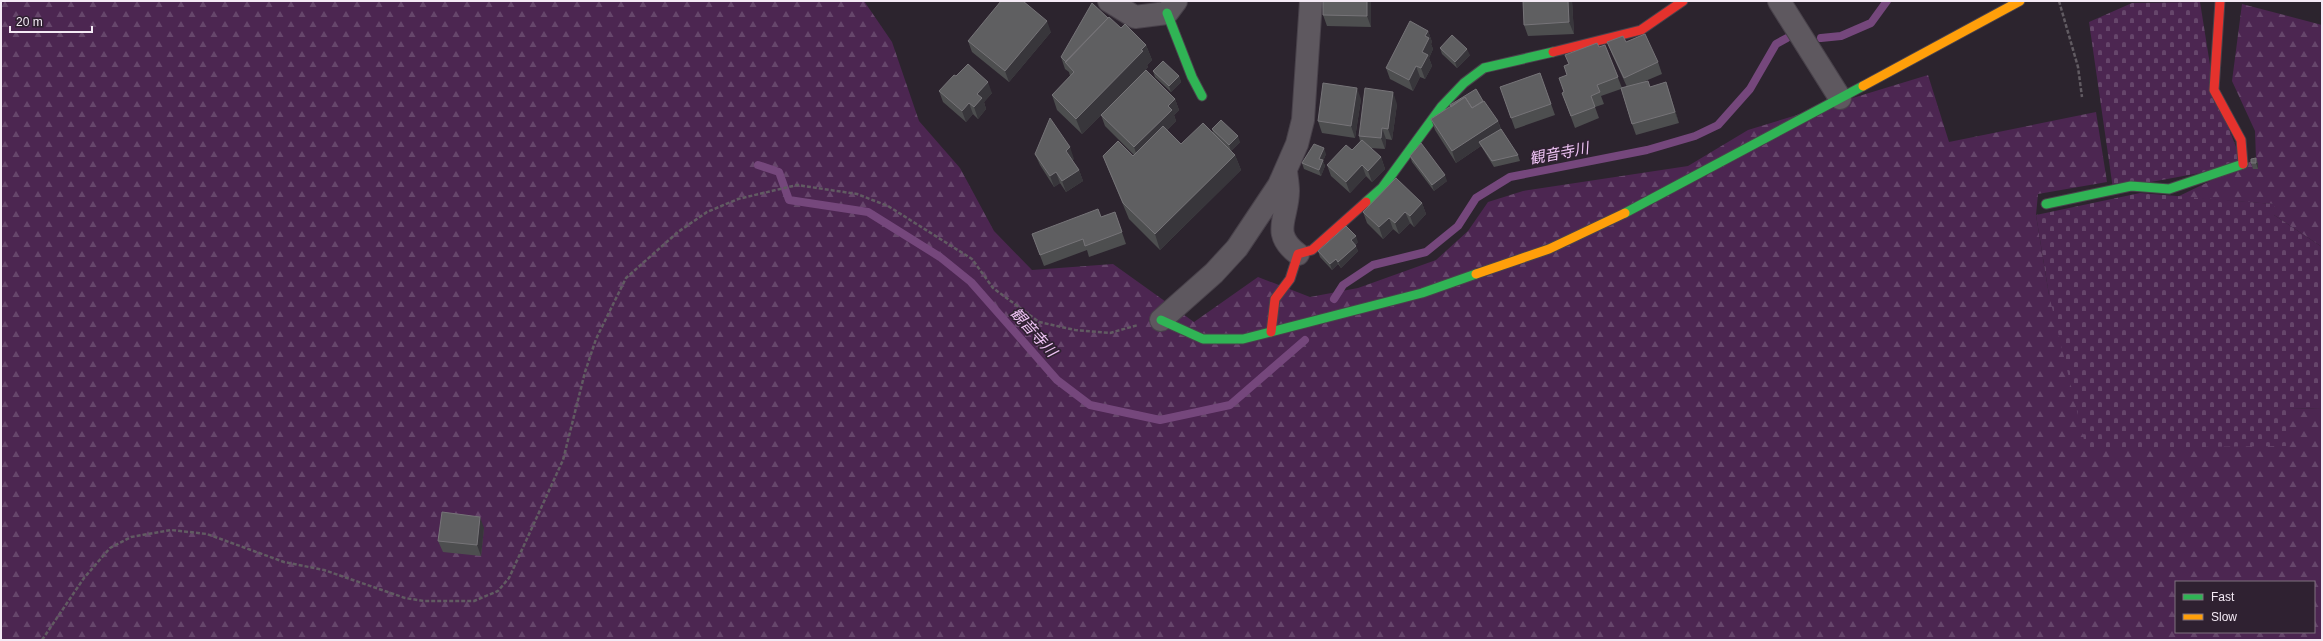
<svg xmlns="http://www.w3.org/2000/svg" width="2323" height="641" font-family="Helvetica,'Noto Sans JP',sans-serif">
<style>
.forest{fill:url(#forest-firs);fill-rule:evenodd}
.cemetery{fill:url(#cemetery-stones)}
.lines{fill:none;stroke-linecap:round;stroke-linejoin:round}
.stream{stroke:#75477c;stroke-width:8}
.street-casing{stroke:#49424b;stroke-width:24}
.fast-casing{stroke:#49424b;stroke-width:11}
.slow-casing{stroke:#49424b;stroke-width:11}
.jam-casing{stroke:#49424b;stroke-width:11}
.path{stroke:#615b62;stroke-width:2.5;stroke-dasharray:4 2;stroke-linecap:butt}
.street{stroke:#5e585f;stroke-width:22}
.fast{stroke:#30b455;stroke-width:9}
.slow{stroke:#ff9f0a;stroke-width:9}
.jam{stroke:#e5322d;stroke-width:9}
.wall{fill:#4d4e4f}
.shaded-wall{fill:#38363b}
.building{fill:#5f5f61;stroke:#767478}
.labels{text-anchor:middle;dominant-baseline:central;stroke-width:3.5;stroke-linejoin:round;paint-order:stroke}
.water-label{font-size:15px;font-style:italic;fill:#efc4f5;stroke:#2f2131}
</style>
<defs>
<pattern id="forest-firs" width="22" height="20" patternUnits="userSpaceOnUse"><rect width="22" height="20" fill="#4c2651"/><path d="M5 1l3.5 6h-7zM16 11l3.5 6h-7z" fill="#66466b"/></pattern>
<pattern id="cemetery-stones" width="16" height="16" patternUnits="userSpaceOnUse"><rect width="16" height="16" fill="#4c2651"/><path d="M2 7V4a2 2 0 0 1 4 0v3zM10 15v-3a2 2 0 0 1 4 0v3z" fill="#66466b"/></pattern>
</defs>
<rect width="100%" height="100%" fill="#2c242e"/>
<!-- forest -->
<path class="forest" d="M1 1H864L892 42 919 121 960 168 994 231 1032 270 1113 264 1194 322 1258 277 1310 297 1358 288 1436 260 1468 231 1488 202 1523 191 1688 166 1748 130 1928 75 1949 142 2096 112 2107 182 2038 194 2036 215 2049 295 2289 446V409L2322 408V640H1ZM2176 582H2314V632H2176Z
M2242 4 2322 25V247L2274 215V204L2177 197 2256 159 2255 131 2232 81Z"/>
<!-- cemetery -->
<path class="cemetery" d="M2200 2 2214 90 2243 165 2113 189 2089 22 2132 3Z
M2140 193 2274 204V215L2322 247V408L2289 409V446L2086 448 2049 295 2036 215Z"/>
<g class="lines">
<!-- stream -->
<path class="stream" d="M1821 38 1841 36 1871 23 1887 1
M758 165 779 172 789 200 868 212 940 257 971 282 1057 380 1090 405 1160 420 1230 405 1305 340
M1334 299 1343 285 1373 265 1426 252 1458 226 1476 198 1510 177 1647 150 1695 136 1718 125 1750 89 1776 44 1787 38"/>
<!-- street casing -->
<g class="street-casing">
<path id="street" d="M1109 1 1135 17 1167 13 1176 1
M1779 1 1840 98
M1286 172C1287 179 1288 185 1288 191 1288 218 1270 233 1298 254
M1161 320 1214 273 1237 248 1279 185 1297 144 1303 120 1311 1"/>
</g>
<!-- fast casing -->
<g class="fast-casing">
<path id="fast" d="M1167 13 1192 77 1202 96
M1366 202 1382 188 1442 106 1464 83 1484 68 1553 52
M2046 204 2131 186 2169 189 2243 164
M1625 213 1863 86
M1161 320 1203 339H1243L1422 293 1476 274"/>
</g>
<!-- slow casing -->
<g class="slow-casing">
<path id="slow" d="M1863 86 2020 1
M1476 274 1549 249 1625 213"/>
</g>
<!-- jam casing -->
<g class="jam-casing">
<path id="jam" d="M2220 1 2214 90 2241 140 2243 164
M1553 52 1641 30 1683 1
M1271 332 1275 299 1290 279 1298 254 1312 250 1366 202"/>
</g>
<!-- path -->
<path class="path" d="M2059 1 2078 67 2082 97
M42 640 84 578 110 548 131 537 171 530 207 534 284 562 324 570 405 598 424 601H474L498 591 509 578 563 460 585 372 596 339 626 278 678 232 707 212 738 199 797 185 857 194 888 206 972 259 993 288 1039 322 1075 330 1110 333 1138 325"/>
<!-- street -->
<use href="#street" class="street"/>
<!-- fast -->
<use href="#fast" class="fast"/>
<!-- slow -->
<use href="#slow" class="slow"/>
<!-- jam -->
<use href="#jam" class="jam"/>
</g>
<!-- wall -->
<path class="wall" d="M1371 1V27L1327 26 1323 15Z
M1572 1 1574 34 1528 36 1524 25Z
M1108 18 1121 28 1146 45 1152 60 1147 65 1148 67 1101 115 1175 99 1179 110 1174 115 1176 121 1167 130 1181 144 1213 133 1212 129 1240 142 1231 151 1235 155 1241 170 1160 250 1129 219 1109 171 1103 156H1133L1134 155 1105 126 1101 115 1082 134 1057 110 1052 95 1070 76 1069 72 1065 69 1061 57Z
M1428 31 1432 42 1431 44 1433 49 1429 58 1432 66 1425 79 1420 77 1413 91 1390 79 1386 68Z
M1051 32 1009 82 972 52 968 41Z
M1607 42 1658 62 1662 74 1643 82 1648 81 1650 87 1666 82 1670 94 1679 123 1636 135 1632 124 1621 89 1601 96 1604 104 1595 107 1599 118 1575 128 1562 93 1564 92 1559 78 1567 75 1569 64 1599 47 1605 45 1622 88 1627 87 1612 54Z
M1440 48 1470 55 1457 68 1442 54Z
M1153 71 1179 76 1181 82 1171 92 1155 77Z
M1540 73 1555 115 1515 129 1500 87Z
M956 76 992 93 984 102 986 109 978 119 973 114 966 122 943 102 939 91Z
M1361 99 1355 138 1322 133 1318 121Z
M1483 101 1498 121 1501 129 1518 155 1520 161 1494 167 1481 146 1456 163 1435 130 1431 119 1450 107V105Z
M1397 104 1392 140 1386 139 1385 149 1370 148 1381 157 1385 169 1372 182 1366 176 1350 193 1331 176 1327 165 1352 150 1360 141 1359 136Z
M1035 154 1074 159 1072 160 1079 170 1083 181 1066 192 1060 183 1054 187 1040 165Z
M1326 154 1323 161 1325 166 1321 176 1304 169 1302 163Z
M1410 156 1447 181 1434 191 1412 162Z
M2256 158 2258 164V169H2253L2251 163Z
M1422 203 1426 214 1414 227 1410 223 1399 234 1393 229 1383 239 1367 223 1363 212Z
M1115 212 1126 244 1089 257 1087 250 1044 266 1032 234 1101 217Z
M1358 242 1355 245 1358 251 1341 268 1338 264 1332 270 1320 257 1318 251Z
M484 528 481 556 443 552 438 541Z"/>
<!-- shaded-wall -->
<path class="shaded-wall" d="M1367 1H1371V27L1367 16Z
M1568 1H1572L1574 34 1569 22Z
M1047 21 1051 32 1009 82 1005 71Z
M1428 31 1432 42 1431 44 1433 49 1429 58 1432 66 1425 79 1421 68 1422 52 1425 36Z
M1146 45 1152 60 1147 65 1148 67 1082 134 1076 119Z
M1467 49 1470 55 1457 68 1455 62Z
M1416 66 1420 77 1413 91 1409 80Z
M1179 76 1181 82 1171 92 1169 86Z
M988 82 992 93 984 102 986 109 978 119 974 107 977 94Z
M1666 82 1670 94 1679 123 1675 112Z
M1357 88 1361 99 1355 138 1351 126Z
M1393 92 1397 104 1392 140 1388 129Z
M1175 99 1179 110 1174 115 1176 121 1138 159 1134 147 1168 106Z
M969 103 973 114 966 122 962 111Z
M1498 121 1502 133 1479 142 1481 146 1456 163 1452 151Z
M1382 128 1386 139 1385 149 1381 138Z
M1238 136 1240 142 1231 151 1229 145Z
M1070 147 1074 159 1070 162 1066 151Z
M1324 148 1326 154 1323 161 1325 166 1321 176 1319 170V159Z
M1235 155 1241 170 1160 250 1155 234Z
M1381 157 1385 169 1372 182 1368 171Z
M2256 158 2258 164V169L2256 163Z
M1362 165 1366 176 1350 193 1346 182Z
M1079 170 1083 181 1066 192 1062 181Z
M1056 172 1060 183 1054 187 1050 176Z
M1445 175 1447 181 1434 191 1432 185Z
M1422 203 1426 214 1414 227 1410 216Z
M1405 212 1410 223 1399 234 1395 223Z
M1389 218 1393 229 1383 239 1379 227Z
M1356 236 1358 242 1353 246 1351 240Z
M1356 246 1358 251 1341 268 1338 262Z
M1336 259 1338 264 1332 270 1330 264Z
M480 517 484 528 481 556 477 545Z"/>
<!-- building -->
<path class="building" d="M1001 1H1023L1047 21 1005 71 968 41Z
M1323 1H1367V16L1323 15Z
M1523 1H1568L1569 22 1524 25Z
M1092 3 1108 18 1066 62 1061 57Z
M1109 17 1121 28 1125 24 1146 45 1141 50 1143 51 1076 119 1052 95 1074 72 1065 62Z
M1410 21 1428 31 1425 36 1429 38 1422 52 1428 55 1421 68 1416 66 1409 80 1386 68Z
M1645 34 1658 62 1624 78 1607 42 1623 36 1626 42Z
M1452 35 1467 49 1455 62 1440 48Z
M1597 43 1599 47 1605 45 1618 77 1597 85 1600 92 1591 96 1595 107 1571 116 1562 93 1564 92 1559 78 1567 75 1564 66 1569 64 1565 55Z
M1163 61 1179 76 1169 86 1153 71Z
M968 64 988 82 977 94 982 98 974 107 969 103 962 111 939 91 954 75 956 76Z
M1146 70 1175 99 1168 106 1172 110 1134 147 1101 115Z
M1540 73 1551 104 1511 118 1500 87Z
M1648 81 1650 87 1666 82 1675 112 1632 124 1621 88Z
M1323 83 1357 88 1351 126 1318 121Z
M1365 88 1393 92 1388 129 1382 128 1381 138 1359 136Z
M1476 89 1483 101 1472 108 1465 97 1451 107 1450 105Z
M1465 97 1472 108 1484 101 1498 121 1452 151 1431 119Z
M1050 118 1070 147 1066 151 1079 170 1062 181 1056 172 1050 176 1035 154Z
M1221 120 1238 136 1229 145 1212 129Z
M1203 123 1235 155 1155 234 1123 203 1103 156 1118 141 1133 156 1163 126 1181 144Z
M1501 129 1518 155 1492 161 1479 142Z
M1362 140 1381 157 1368 171 1362 165 1346 182 1327 165 1346 145 1352 150Z
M1421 143 1445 175 1432 185 1410 156Z
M1314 144 1324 148 1319 159 1323 160 1319 170 1302 163Z
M2256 158V163H2251V159Z
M1396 178 1422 203 1410 216 1405 212 1395 223 1389 218 1379 227 1363 212Z
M1098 209 1101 217 1115 212 1122 232 1085 246 1083 239 1040 255 1032 234Z
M1346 226 1356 236 1351 240 1356 246 1338 262 1336 259 1330 264 1318 251Z
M442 512 480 517 477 545 438 541Z"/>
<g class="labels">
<!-- water labels -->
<g class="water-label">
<text transform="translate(1559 153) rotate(-11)">観音寺川</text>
<text transform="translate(1034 332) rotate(48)">観音寺川</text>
</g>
</g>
<!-- border -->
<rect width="2323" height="641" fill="none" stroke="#f4eaf5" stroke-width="4"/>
<!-- legend -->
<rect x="2175" y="581" width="140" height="52" fill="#2f2131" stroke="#7e717f"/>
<rect x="2183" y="594" width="20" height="6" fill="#30b455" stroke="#7e717f"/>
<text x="2211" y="601" font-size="12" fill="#f4eaf5">Fast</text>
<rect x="2183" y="614" width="20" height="6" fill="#ff9f0a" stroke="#7e717f"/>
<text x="2211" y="621" font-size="12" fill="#f4eaf5">Slow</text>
<!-- scale -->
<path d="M10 26v6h82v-6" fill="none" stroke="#f4eaf5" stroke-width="2"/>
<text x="16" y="26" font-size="12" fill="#f4eaf5" stroke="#2f2131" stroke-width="3" paint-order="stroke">20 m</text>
</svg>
